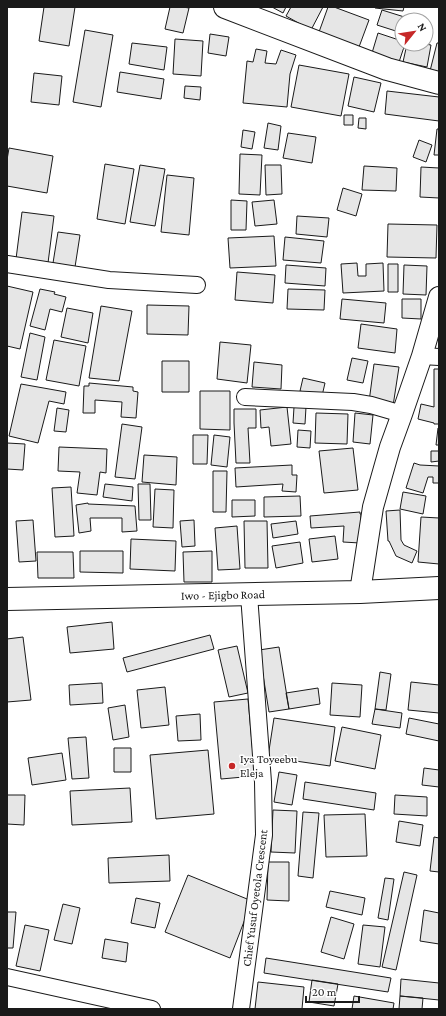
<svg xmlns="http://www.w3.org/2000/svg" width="446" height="1016" font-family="'Crimson Pro',serif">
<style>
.building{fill:#e6e6e6;stroke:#1a1a1a}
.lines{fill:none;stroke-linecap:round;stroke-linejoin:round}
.minor-casing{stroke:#1a1a1a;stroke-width:18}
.tertiary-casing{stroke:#1a1a1a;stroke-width:22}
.secondary-casing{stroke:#1a1a1a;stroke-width:24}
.minor{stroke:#fff;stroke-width:16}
.tertiary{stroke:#fff;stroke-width:20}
.secondary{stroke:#fff;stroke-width:22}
.poi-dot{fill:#c62828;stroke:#fff;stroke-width:1.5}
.labels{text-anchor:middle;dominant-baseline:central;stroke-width:3;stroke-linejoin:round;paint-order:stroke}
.street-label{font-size:12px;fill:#1a1a1a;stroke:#fff}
.poi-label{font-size:12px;fill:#1a1a1a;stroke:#fff;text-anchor:start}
</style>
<rect width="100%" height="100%" fill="#fff"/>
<!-- building -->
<path class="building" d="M44 7H75L69 46 39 41Z
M170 7H183L189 8 183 33 165 29Z
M272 7H286L283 13Z
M291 7H323L311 30 286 16Z
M328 7H334L369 20 359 47 319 32Z
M375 7H404L403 11 375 8Z
M382 10 414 20H402V33L377 25Z
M85 30 113 35 101 107 73 102Z
M378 33 402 41V44H405L399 62 372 53Z
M210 34 229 37 226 56 208 53Z
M175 39 203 41 201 76 173 74Z
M132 43 167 47 164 70 129 64Z
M437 43H439V73L430 71Z
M407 44H425L431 45 427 67 403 62Z
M256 49 267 51 265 63 276 64 281 50 296 55 290 74 287 107 243 103 247 61 253 62Z
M299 65 349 74 341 116 291 107Z
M120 72 164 79 161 99 117 92Z
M34 73 62 76 59 105 31 102Z
M354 77 381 83 374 112 348 106Z
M185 86 201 87 200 100 184 98Z
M387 91 439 97V121L385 114Z
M344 115H353V125H344Z
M359 118H366V129L358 128Z
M268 123 281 126 278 150 264 148Z
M437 129H439V155H434Z
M243 130 255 132 252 149 241 147Z
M288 133 316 137 312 163 283 158Z
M419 140 432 145 426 162 413 157Z
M9 148 53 156 47 193 7 186V160Z
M240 154 262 155 260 195 239 194Z
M105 164 134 169 125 224 97 219Z
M140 165 165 169 155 226 130 222Z
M265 165H281L282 194 266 195Z
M364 166 397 168 396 191 362 190Z
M421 167 439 168V198L420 197Z
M167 175 194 178 189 235 161 232Z
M343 188 362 194 356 216 337 210Z
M231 200 247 201 246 230H231Z
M274 200 277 224 255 226 252 202Z
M22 212 54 216 48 263 16 259Z
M297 216 329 218 327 237 296 234Z
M388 224 437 225 436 258 387 257Z
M58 232 80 235 75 267 53 263Z
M274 236 276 266 230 268 228 238Z
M285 237 324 241 321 263 283 260Z
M357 263 358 276H366V264L383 263 384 291 343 293 341 264Z
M388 264H398V292H388Z
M286 265 326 268 325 286 285 283Z
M404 265 427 266 426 295 403 294Z
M237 272 275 275 273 303 235 300Z
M7 286 33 292 20 349 7 346Z
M40 289 55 292 54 294 66 297 62 312 50 309 45 330 30 326Z
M288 289 325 290 324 310 287 309Z
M342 299 386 303 384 323 340 319Z
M402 299H421V319L402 318Z
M147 305 189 306 188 335 147 334Z
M101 306 132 311 119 381 89 378Z
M67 308 93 313 88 343 61 337Z
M361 324 397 329 395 353 358 348Z
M30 333 45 337 37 380 21 377Z
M54 340 86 346 79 386 46 380Z
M220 342 251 345 247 383 217 379Z
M352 358 368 361 363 383 347 380Z
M162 361H189V392H162Z
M254 362 282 365 281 389 252 387Z
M374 364 399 367 393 406 369 402Z
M434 369H439V424H434V423L418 419 421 404 434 407Z
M303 378 325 383 322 396 300 391Z
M89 383 133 387V391L138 392 136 418 121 417 122 402 95 400V413H83L84 386H89Z
M21 384 66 392 64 404 49 401 38 443 9 436Z
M200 391H230V430L200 429Z
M287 407 291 444 271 446 269 427 261 428 260 410Z
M294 407H306L305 424 293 423Z
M57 408 69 410 66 432 54 431Z
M234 409H256V428H248L250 463H236L234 423Z
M316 413 348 414 347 444 315 443Z
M355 413 373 415 370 444 353 442Z
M122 424 142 427 135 479 115 477Z
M438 428H439V445H436Z
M298 430 311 431 310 448 297 447Z
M193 435H208L207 464H193Z
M214 435 230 437 227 467 211 465Z
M7 443 25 444 23 470 7 469Z
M59 447 107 449 106 473 100 472 97 495 77 493 80 472 58 471Z
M353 448 358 490 324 493 319 451Z
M431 451H439V461L431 462Z
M144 455 177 457 176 485 142 482Z
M414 463 420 465 439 466V483H433V477H428L423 493 406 488Z
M292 465V475H297L296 492 282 491 283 484 236 487 235 468Z
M213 471H227L226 512H213Z
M105 484 133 487 132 501 103 497Z
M138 484H150L151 520H139Z
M71 487 74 536 55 537 52 488Z
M155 489 174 490 173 528 153 527Z
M403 492 426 496 423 514 400 509Z
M300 496 301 516 264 517V497Z
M232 500H255V516L232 517Z
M88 503V504L135 506 137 531 122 532V518H90L91 531 79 533 76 505Z
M400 510 401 540 404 545 417 551 412 563 396 556 389 541H388L386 511Z
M360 512V514H361L360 543 343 542 344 526 311 528 310 516Z
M421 517 439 518V564L418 562Z
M33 520 36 561 19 562 16 521Z
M194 520 195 546 182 547 180 521Z
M244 521H267L268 568H245Z
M296 521 298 534 273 538 271 524Z
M237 526 240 569 218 570 215 528Z
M335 536 338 559 312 562 309 539Z
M131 539 176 541 175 571 130 569Z
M300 542 303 563 276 568 272 546Z
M80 551H123V573L80 572Z
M212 551V582H184L183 552Z
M37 552H73L74 578H38Z
M112 622 114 649 70 653 67 627Z
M210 635 214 649 127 672 123 658Z
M23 637 31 700 7 702V639Z
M237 646 248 693 229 697 218 650Z
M279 647 289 709 269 712 259 650Z
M380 672 391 674 386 710 375 709Z
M411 682 439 685V713L408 710Z
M102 683 103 703 70 705 69 685Z
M332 683 362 685 360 717 330 715Z
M165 687 169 725 141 728 137 690Z
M318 688 320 704 289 709 286 693Z
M248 699 255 776 221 779 214 702Z
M125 705 129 737 113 740 108 708Z
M375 709 402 713 400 728 372 724Z
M200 714 201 740 178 741 176 716Z
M274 718 335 727 330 766 268 757Z
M409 718 439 724V741L406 734Z
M342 727 381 735 375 769 335 761Z
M86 737 89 778 72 779 68 738Z
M114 748H131V772H114Z
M208 750 214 814 156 819 150 755Z
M62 753 66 780 32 785 28 758Z
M424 768 439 770V787L422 785Z
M279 772 297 775 292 805 274 802Z
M305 782 376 793 374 810 303 799Z
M130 788 132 822 72 825 70 791Z
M7 795H25L24 825 7 824Z
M395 795 427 797V816L394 814Z
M273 810 297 811 295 853 271 852Z
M303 812 319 813 313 878 298 876Z
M365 814 367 856 326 857 324 815Z
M399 821 423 825 420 846 396 842Z
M434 837 439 838V872L430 871Z
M169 855 170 881 109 883 108 858Z
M268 862H289V901L267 900Z
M404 872 417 875 396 970 382 967Z
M188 875 252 901 230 958 165 932Z
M385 878 394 879 388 920 378 918Z
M330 891 365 898 362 915 326 907Z
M136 898 160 903 155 928 131 923Z
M63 904 80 908 72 944 54 940Z
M424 910 439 913V944L420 941Z
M7 912H16L13 948H7Z
M331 917 354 924 344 959 321 952Z
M25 925 49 930 40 971 16 966Z
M363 925 385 927 380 967 358 964Z
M105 939 128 943 126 962 102 958Z
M266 958 391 978 388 992 264 973Z
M401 979 439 983V1000L400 996Z
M312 980 338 984 334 1006 309 1002Z
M258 982 304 987 302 1009H255Z
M354 996 394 1003 393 1009H352Z
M400 996 423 998 422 1009H399Z"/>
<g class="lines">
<!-- minor casing -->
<g class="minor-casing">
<path id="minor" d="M7 264 109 280 197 285
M422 356 439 357
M245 397 353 402 371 405 402 414
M7 977 152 1009
M241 1009 264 835 263 782 249 595"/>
</g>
<!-- tertiary casing -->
<g class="tertiary-casing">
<path id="tertiary" d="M360 592 373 507 390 447 402 414 422 356 439 297"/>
</g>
<!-- secondary casing -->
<g class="secondary-casing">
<path id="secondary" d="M225 7 387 69 439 83
M7 599 360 592 439 588"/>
</g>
<!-- minor -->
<use href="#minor" class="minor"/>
<!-- tertiary -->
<use href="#tertiary" class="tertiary"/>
<!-- secondary -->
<use href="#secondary" class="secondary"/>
</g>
<!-- markers -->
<circle class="poi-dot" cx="232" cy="766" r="4"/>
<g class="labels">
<!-- street labels -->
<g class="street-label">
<text transform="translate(223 595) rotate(-1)">Iwo - Ejigbo Road</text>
<text transform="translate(255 898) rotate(-83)">Chief Yusuf Oyetola Crescent</text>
</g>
<!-- poi labels -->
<g class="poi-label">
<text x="240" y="759">Iya Toyeebu<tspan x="240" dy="14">Eleja</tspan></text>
</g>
</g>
<!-- border -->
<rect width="446" height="1016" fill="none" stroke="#1a1a1a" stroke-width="16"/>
<!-- north arrow -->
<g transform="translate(414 32) rotate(60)"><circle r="19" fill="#ffffff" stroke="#a3a3a3"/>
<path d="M0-3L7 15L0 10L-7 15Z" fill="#c62828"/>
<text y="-6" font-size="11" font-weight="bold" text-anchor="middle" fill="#1a1a1a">N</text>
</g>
<!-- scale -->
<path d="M306 996v6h53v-6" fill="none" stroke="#1a1a1a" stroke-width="2"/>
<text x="312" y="996" font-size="12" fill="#1a1a1a" stroke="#ffffff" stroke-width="3" paint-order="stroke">20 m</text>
</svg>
